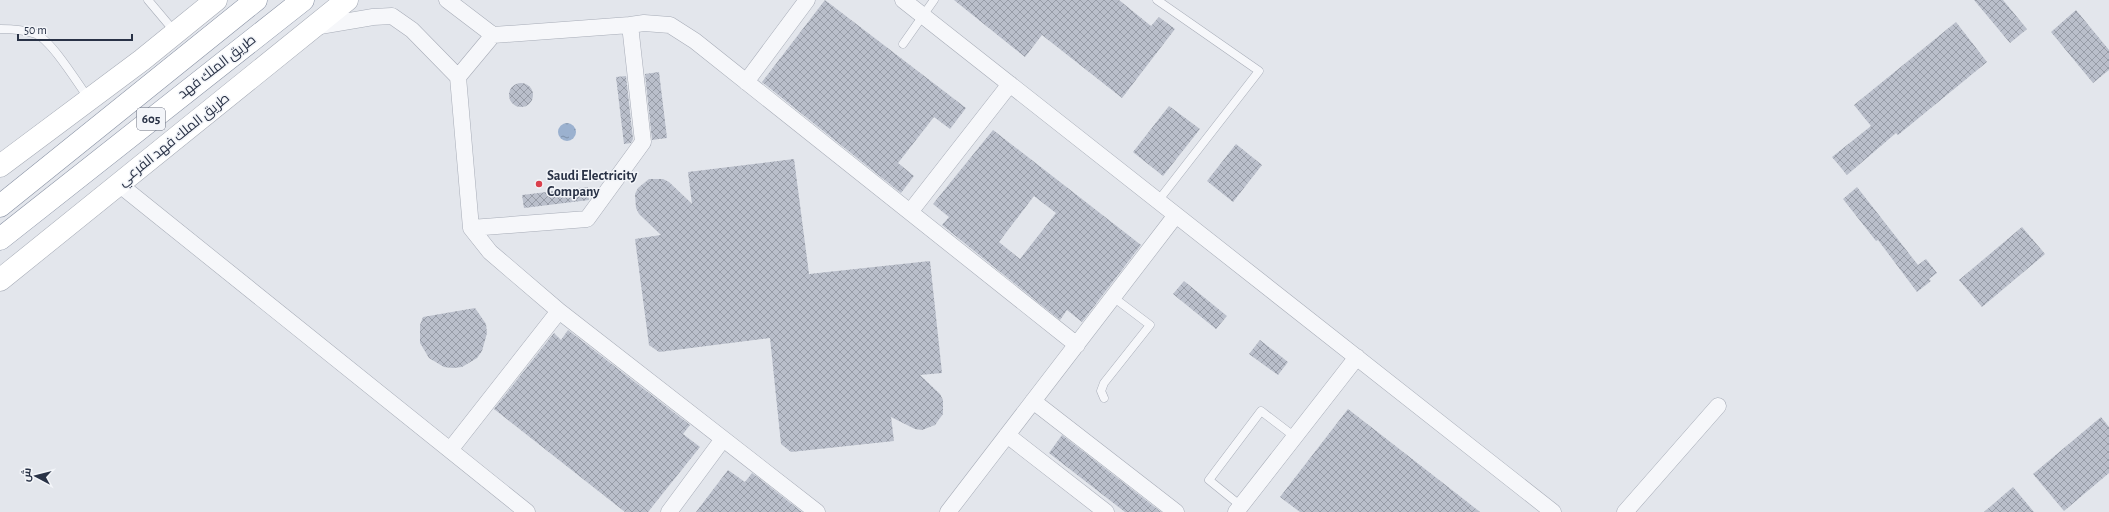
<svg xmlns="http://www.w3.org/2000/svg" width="2109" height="512" font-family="'Alegreya Sans',Cairo,sans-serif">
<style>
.water{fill:url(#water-ripples)}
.building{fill:url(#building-cross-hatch);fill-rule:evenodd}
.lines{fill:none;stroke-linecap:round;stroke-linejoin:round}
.service-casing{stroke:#a7acb7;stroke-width:9}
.minor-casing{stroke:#a7acb7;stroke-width:17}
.secondary-casing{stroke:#a7acb7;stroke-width:23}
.motorway-casing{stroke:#8992a4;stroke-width:23}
.service{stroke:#f6f7fa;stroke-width:8}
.minor{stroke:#f6f7fa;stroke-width:16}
.secondary{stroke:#fff;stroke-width:22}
.motorway{stroke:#fff;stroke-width:22}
.poi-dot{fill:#da3f4c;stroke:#f3f5f9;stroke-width:1.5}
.labels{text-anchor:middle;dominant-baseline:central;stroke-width:3;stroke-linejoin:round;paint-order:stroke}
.shield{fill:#f3f5f9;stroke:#666c7c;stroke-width:1}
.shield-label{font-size:13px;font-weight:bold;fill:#293246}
.street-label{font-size:14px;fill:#293246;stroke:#f3f5f9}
.poi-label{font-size:14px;font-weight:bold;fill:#293246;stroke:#f3f5f9;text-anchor:start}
</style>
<defs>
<pattern id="water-ripples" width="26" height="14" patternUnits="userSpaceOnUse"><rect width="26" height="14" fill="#9bb1cf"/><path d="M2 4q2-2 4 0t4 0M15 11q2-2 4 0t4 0" fill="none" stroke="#7e91aa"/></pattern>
<pattern id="building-cross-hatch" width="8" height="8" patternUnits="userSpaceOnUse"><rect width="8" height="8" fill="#babfcb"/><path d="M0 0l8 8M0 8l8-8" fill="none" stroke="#979ca7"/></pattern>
</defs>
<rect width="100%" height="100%" fill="#e3e6ec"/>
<!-- water -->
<path class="water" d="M558 132a9 9 0 1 1 18 0a9 9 0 1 1-18 0Z"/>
<!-- building -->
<path class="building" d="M825 0 966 108 950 129 934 117 898 163 914 176 901 193 762 82Z
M954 0H1119L1151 26 1159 17 1175 29 1122 98 1042 35 1025 57Z
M1974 0H2003L2027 29 2010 43Z
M2076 10 2109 50V70L2093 83 2051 32Z
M1956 22 1987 62 1898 135 1896 133 1847 175 1832 157 1871 126 1854 105Z
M659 72 667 138 652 140 645 74Z
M626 76 633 139 631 143 624 144 616 77Z
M509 95a12 12 0 1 1 24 0a12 12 0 1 1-24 0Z
M1169 106 1200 129 1163 176 1133 152Z
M993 130 1141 245 1082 322 1067 310 1060 320 942 225 949 217 933 204ZM1034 196 1056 213 1020 259 999 242Z
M1236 144 1262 165 1233 202 1207 181Z
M794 159 809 274 930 261 942 373 920 375 940 394 943 400V414L935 425 922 430 915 429 891 417 894 441 791 452 781 444 770 338 659 352 649 345 635 239 661 235 639 214 636 208 635 194 638 188 649 179H663L669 182 692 204 688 172Z
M588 187 589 200 524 208 522 195Z
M1857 187 1918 265 1926 259 1937 273 1929 279 1931 281 1917 292 1878 240 1876 241 1843 199Z
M2022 227 2045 254 1982 307 1959 280Z
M1184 281 1227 316 1216 329 1173 294Z
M475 308 486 324 487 333 482 351 477 358 462 367 453 368 444 367 429 358 420 343V325L423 317Z
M568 330 690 425 683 434 700 447 648 512H625L494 409 554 333 561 340Z
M1260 340 1288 362 1278 375 1249 354Z
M1348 409 1452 490 1480 512H1300L1280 497Z
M2101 417 2109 427V473L2064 511 2033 474Z
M1062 435 1161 512H1125L1049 453Z
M728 470 745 482 752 473 802 512H696Z
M2013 487 2034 512H1984Z"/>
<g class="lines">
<!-- service casing -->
<g class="service-casing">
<path id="service" d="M148 0 175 32
M1157 0 1259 71 1158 201
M0 29C13 29 25 30 36 34 52 41 78 84 89 99
M903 44 934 0
M1104 398 1101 391 1104 383 1150 325 1113 297
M1241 506 1209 480 1261 411 1295 437"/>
</g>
<!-- minor casing -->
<g class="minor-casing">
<path id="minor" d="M903 0 1553 512
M630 25 644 23 670 25 695 41 1077 345
M314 27 373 17 392 16 412 30 458 77 471 228 587 219 643 142 630 25 493 35 447 0
M458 77 493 35
M746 82 807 0
M120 185 527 512
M910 212 1010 84
M559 311 817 512
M1033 401 1176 512
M1007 435 1106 512
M450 450 559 311 490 252 471 228
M669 512 723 439
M948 512 1176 215
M1236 512 1357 357
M1625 512 1718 406"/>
</g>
<!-- secondary casing -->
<g class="secondary-casing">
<path id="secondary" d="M0 166 142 60 216 0
M0 280 347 0"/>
</g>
<!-- motorway casing -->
<g class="motorway-casing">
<path id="motorway" d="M0 206 256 0
M0 239 303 0"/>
</g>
<!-- service -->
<use href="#service" class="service"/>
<!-- minor -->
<use href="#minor" class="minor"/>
<!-- secondary -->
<use href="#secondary" class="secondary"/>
<!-- motorway -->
<use href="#motorway" class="motorway"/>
</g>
<!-- markers -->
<circle class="poi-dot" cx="539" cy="184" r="4"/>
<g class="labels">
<!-- shield labels -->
<rect class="shield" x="137" y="108" width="28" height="22" rx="3"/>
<g class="shield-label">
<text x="151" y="119">605</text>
</g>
<!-- street labels -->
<g class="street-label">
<text transform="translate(217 67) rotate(-38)">طريق الملك فهد</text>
<text transform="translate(174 140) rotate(-39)">طريق الملك فهد الفرعي</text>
</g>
<!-- poi labels -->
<g class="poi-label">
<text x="547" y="176">Saudi Electricity<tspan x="547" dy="16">Company</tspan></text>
</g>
</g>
<!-- north arrow -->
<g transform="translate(36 476) rotate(277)" stroke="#f3f5f9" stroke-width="3" paint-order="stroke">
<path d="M0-3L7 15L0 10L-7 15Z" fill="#293246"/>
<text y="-6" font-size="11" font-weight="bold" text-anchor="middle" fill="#293246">ش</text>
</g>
<!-- scale -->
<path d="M18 34v6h114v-6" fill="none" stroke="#293246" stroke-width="2"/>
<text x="24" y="34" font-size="12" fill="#293246" stroke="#f3f5f9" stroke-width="3" paint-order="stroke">50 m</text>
</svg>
